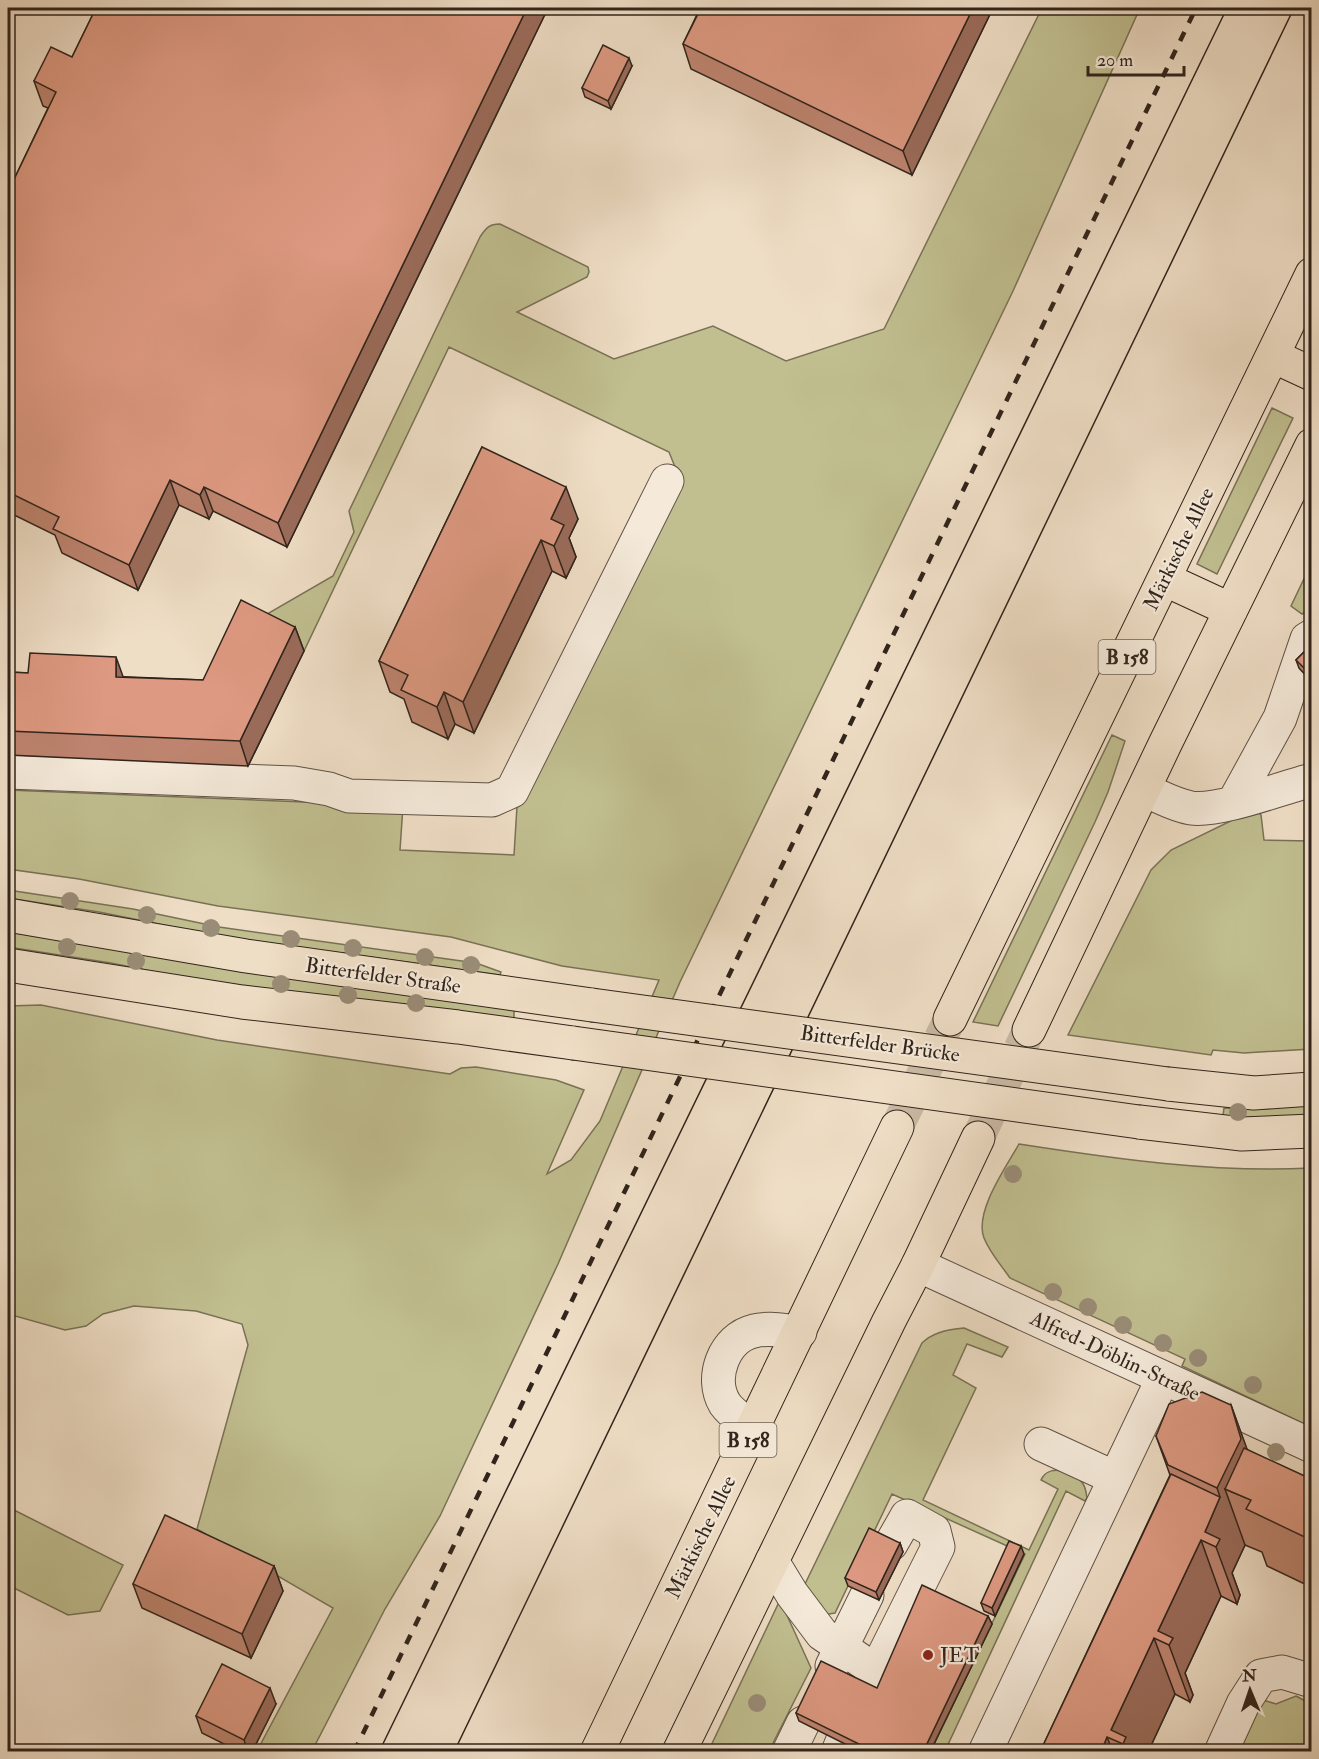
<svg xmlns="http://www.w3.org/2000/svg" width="1319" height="1759" font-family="'IM FELL Double Pica',serif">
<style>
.green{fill:#c1bf90;stroke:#797256;stroke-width:1.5}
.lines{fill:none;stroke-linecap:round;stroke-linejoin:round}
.major-tunnel{stroke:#c9b9a4;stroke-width:33;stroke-dasharray:33 16;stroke-linecap:butt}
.minor-casing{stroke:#605246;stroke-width:35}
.major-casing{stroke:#31241c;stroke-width:35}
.minor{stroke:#f5eada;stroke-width:33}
.major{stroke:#efdec6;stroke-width:33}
.tram{stroke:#31241c;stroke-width:1.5}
.rail{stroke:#31241c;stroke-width:4.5;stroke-dasharray:10 10;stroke-linecap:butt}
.major-bridge-casing{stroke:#31241c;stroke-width:35;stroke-linecap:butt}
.major-bridge{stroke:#efdec6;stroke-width:33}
.tree{fill:#9a8d78}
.wall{fill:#be846f;stroke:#31241c;stroke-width:1.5}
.shaded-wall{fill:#9b6b5a;stroke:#31241c;stroke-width:1.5}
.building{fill:#dd9981;stroke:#31241c;stroke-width:1.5}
.poi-dot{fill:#8f2418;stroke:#f5eada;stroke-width:2}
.labels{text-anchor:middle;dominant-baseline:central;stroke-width:4.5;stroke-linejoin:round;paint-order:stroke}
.shield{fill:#f5eada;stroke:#6c5f55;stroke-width:1.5}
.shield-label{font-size:20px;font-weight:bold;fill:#31241c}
.street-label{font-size:21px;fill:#31241c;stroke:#f5eada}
.poi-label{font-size:21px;fill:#31241c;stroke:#f5eada;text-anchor:start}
</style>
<rect width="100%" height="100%" fill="#efdec6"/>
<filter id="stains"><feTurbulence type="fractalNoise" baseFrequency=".00333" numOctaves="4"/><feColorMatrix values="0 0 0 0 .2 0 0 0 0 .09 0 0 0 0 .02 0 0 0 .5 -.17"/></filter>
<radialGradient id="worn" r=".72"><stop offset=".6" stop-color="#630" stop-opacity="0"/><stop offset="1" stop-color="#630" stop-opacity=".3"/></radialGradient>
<!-- green -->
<path class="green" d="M1042 8H1140L1013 291 680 982 558 1264 440 1516 385 1609 312 1751H257L333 1608 197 1529 248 1345 242 1324 196 1311 134 1306 103 1314 86 1326 65 1330 8 1314V1006L41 1005 217 1040 450 1074 461 1068 476 1067 556 1080 584 1090 547 1174 571 1160 600 1121 659 980 562 966 451 937 218 906 79 879 8 869V790L403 806 400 850 514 855 517 806 679 477 669 452 449 347 304 651 250 624 333 576 354 532 349 511 480 237C486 228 489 224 500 224L588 267 589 272 587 277 517 312 614 359 713 326 786 361 884 329Z
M1272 408 1293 418 1217 574 1197 564Z
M1311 564V609L1302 614 1291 606Z
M1112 735 1125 741 1108 792 1095 822 998 1026 973 1022Z
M1258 811 1261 815 1264 840 1311 841V1049L1244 1053 1213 1050 1211 1055 1068 1035 1151 870 1171 850 1249 812Z
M8 890 133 909 219 927 476 963 501 972 500 975 218 936 99 912 8 898Z
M8 932 514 1010V1024L185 978 111 963 8 947Z
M1311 1104V1121L1222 1123 1224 1108 1266 1109Z
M1019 1144C1116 1159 1213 1173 1311 1168V1427L1182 1366 1185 1359 1010 1278C1001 1265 990 1253 984 1238 974 1212 1006 1167 1019 1144Z
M964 1328 1008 1347 1002 1357 967 1344 953 1375 976 1388 923 1500 1029 1550 1058 1489 1041 1480C1048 1463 1076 1471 1083 1484 1086 1488 1086 1493 1087 1498L1085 1501 1066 1491 945 1751H931L1025 1554 892 1494 835 1613 823 1615 805 1584 922 1343C933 1332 949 1329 964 1328Z
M8 1507 123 1565 100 1611 68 1615 8 1585Z
M780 1600 811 1668 769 1751 708 1752Z
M1296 1696 1311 1704V1751L1239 1752 1263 1700 1276 1704Z"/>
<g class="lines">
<!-- major-tunnel -->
<path class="major-tunnel" d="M897 1127 950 1019
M978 1138 1029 1030"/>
<!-- minor casing -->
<g class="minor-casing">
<path id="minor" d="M8 772 294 783 329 789 349 796 492 800 512 791 667 481
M1144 790C1159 796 1174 805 1191 808 1220 812 1281 788 1312 780
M1234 802 1280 718 1307 639 1312 636
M918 1265 1312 1446
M753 1429C744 1421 732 1414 725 1404 709 1378 724 1338 754 1331 769 1327 785 1331 800 1332
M1041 1444 1115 1478
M772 1561 792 1594 822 1634 876 1671 867 1690
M832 1666 867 1595
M876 1671 938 1547 934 1531 907 1516 891 1544
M789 1752 803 1723
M838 1752 842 1742
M985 1752 1163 1378
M1221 1752 1243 1704 1261 1676 1282 1672 1312 1681"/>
</g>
<!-- major casing -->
<g class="major-casing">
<path id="major" d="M1273 356 1312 374
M1164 579 1231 610
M8 915 246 956 592 1005
M8 965 242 1002 458 1027 573 1043
M950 1019 1312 274
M1029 1030 1165 744 1312 445
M1168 1084 1254 1093 1312 1089
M1139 1122 1242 1134 1312 1131
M597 1752 897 1127
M679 1752 889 1321 918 1265 978 1138"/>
</g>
<!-- minor -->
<use href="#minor" class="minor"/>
<!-- major -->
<use href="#major" class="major"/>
<!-- tram -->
<path class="tram" d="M379 1752 1227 8
M454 1752 1294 8"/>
<!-- rail -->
<path class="rail" d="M354 1752 1196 8"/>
<!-- major-bridge casing -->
<g class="major-bridge-casing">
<path id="major-bridge" d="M592 1005 1168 1084
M573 1043 1139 1122"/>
</g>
<!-- major-bridge -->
<use href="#major-bridge" class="major-bridge"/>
</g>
<!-- trees -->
<g class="tree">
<circle cx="70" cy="901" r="9"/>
<circle cx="147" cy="915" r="9"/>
<circle cx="211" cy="928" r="9"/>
<circle cx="291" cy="939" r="9"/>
<circle cx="67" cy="947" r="9"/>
<circle cx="353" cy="948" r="9"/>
<circle cx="425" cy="957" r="9"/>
<circle cx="136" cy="961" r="9"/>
<circle cx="471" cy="965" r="9"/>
<circle cx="281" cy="984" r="9"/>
<circle cx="348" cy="995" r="9"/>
<circle cx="416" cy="1003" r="9"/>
<circle cx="1238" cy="1112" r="9"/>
<circle cx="1013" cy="1174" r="9"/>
<circle cx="1053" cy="1292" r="9"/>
<circle cx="1088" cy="1307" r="9"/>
<circle cx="1123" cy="1325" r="9"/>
<circle cx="1163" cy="1343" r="9"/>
<circle cx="1198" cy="1358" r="9"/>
<circle cx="1253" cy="1385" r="9"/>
<circle cx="1276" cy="1452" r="9"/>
<circle cx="757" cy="1703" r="9"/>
</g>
<!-- wall -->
<path class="wall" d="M96 8H548L287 547 213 511 209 519 179 505 138 590 62 553 55 535 8 512V192L48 108 43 106 34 81 72 57Z
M699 8H993L912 175 691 69 683 44 700 8Z
M632 66 611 109 585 97 582 88Z
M482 447 578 519 569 538 576 557 566 578 552 571 474 733 455 724 448 739 412 722 404 699 390 692 379 661Z
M295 627 304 651 248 766 8 755V672L203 680Z
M1311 645V681L1299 668 1296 660Z
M1231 1405 1247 1450 1311 1479V1587L1267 1566 1262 1552 1245 1545 1232 1573 1240 1595 1237 1604 1221 1596 1185 1673 1193 1695 1190 1702 1175 1694 1148 1752H1040L1170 1475 1156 1436Z
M900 1543 903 1552 879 1600 848 1586 845 1578Z
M1024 1554 995 1616 984 1611 981 1603Z
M274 1566 283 1591 251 1658 142 1608 133 1584Z
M988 1616 992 1624 930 1752H861L799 1721 796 1713 877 1688Z
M276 1704 252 1752H240L202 1733 196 1716Z"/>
<!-- shaded-wall -->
<path class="shaded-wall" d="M527 8H548L287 547 278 523Z
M973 8H993L912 175 903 151Z
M629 58 632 66 611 109 608 101Z
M170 480 179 505 138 590 129 565Z
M204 487 213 511 209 519 200 495Z
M566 487 578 519 569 538 576 557 566 578 554 546 551 519Z
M541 540 552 571 474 733 463 702Z
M295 627 304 651 248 766 240 741Z
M116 657 125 682 116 677Z
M444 692 455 724 448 739 437 707Z
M1231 1405 1255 1471 1251 1500 1225 1489 1245 1545 1232 1573 1240 1595 1237 1604 1216 1547 1205 1532 1220 1497 1217 1488Z
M1201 1540 1221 1596 1185 1673 1193 1695 1190 1702 1169 1645 1158 1631Z
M900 1543 903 1552 879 1600 876 1592Z
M1021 1546 1024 1554 995 1616 992 1608Z
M274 1566 283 1591 251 1658 242 1634Z
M988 1616 992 1624 930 1752H923Z
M1154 1638 1175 1694 1148 1752H1125L1123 1744 1111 1730Z
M270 1688 276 1704 252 1752H248L244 1740Z
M1107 1737 1113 1752H1101Z"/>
<!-- building -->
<path class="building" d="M96 8H527L278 523 204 487 200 495 170 480 129 565 53 529 59 517 8 492V192L56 92 34 81 51 47 72 57Z
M701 8H973L903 151 683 44Z
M603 45 629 58 608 101 582 88Z
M482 447 566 487 551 519 564 525 554 546 541 540 463 702 444 692 437 707 401 690 408 675 379 661Z
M241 600 295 627 240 741 8 731V672L28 673 30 653 116 657V677L203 680Z
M1311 645V675L1296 660Z
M1202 1392 1231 1405 1241 1439 1217 1488 1168 1465 1156 1436 1169 1404Z
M1244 1448 1311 1479V1540L1246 1509 1251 1500 1225 1489Z
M1171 1474 1220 1497 1205 1532 1220 1539 1216 1547 1201 1540 1158 1631 1173 1638 1169 1645 1154 1638 1111 1730 1126 1737 1123 1744 1107 1737 1101 1752H1040Z
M165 1515 274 1566 242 1634 133 1584Z
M869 1528 900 1543 876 1592 845 1578Z
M1009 1541 1021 1546 992 1608 981 1603Z
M922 1585 988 1616 923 1752H875L796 1713 821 1661 877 1688Z
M222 1664 270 1688 244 1740 196 1716Z"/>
<!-- markers -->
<circle class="poi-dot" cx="928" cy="1655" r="6"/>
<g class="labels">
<!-- shield labels -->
<g class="shield">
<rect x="1098.5" y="640" width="57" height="34" rx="4.5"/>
<rect x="719.5" y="1423" width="57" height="34" rx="4.5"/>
</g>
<g class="shield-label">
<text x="1127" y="657">B 158</text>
<text x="748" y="1440">B 158</text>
</g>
<!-- street labels -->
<g class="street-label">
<text transform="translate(1179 549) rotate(-64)">Märkische Allee</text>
<text transform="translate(383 976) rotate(8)">Bitterfelder Straße</text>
<text transform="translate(880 1044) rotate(8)">Bitterfelder Brücke</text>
<text transform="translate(1115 1356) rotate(25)">Alfred-Döblin-Straße</text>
<text transform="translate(701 1537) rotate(-64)">Märkische Allee</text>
</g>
<!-- poi labels -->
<g class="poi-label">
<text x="940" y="1655">JET</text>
</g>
</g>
<!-- margin -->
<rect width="1319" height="1759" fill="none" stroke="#efdec6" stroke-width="30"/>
<rect x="9" y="9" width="1301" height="1741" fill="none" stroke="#31241c" stroke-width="3"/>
<rect x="15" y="15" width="1289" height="1729" fill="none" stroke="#31241c" stroke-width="1.5"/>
<!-- north arrow -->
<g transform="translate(1250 1690) rotate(358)" stroke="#f5eada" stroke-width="4.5" paint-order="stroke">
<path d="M0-4.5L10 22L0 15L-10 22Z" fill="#31241c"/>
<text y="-9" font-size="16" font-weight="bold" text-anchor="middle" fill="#31241c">N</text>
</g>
<!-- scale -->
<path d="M1088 66v9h96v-9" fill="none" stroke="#31241c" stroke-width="3"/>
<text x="1097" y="66" font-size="18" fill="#31241c" stroke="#f5eada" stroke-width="4.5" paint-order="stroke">20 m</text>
<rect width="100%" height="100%" filter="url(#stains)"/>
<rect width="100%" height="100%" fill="url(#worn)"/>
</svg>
